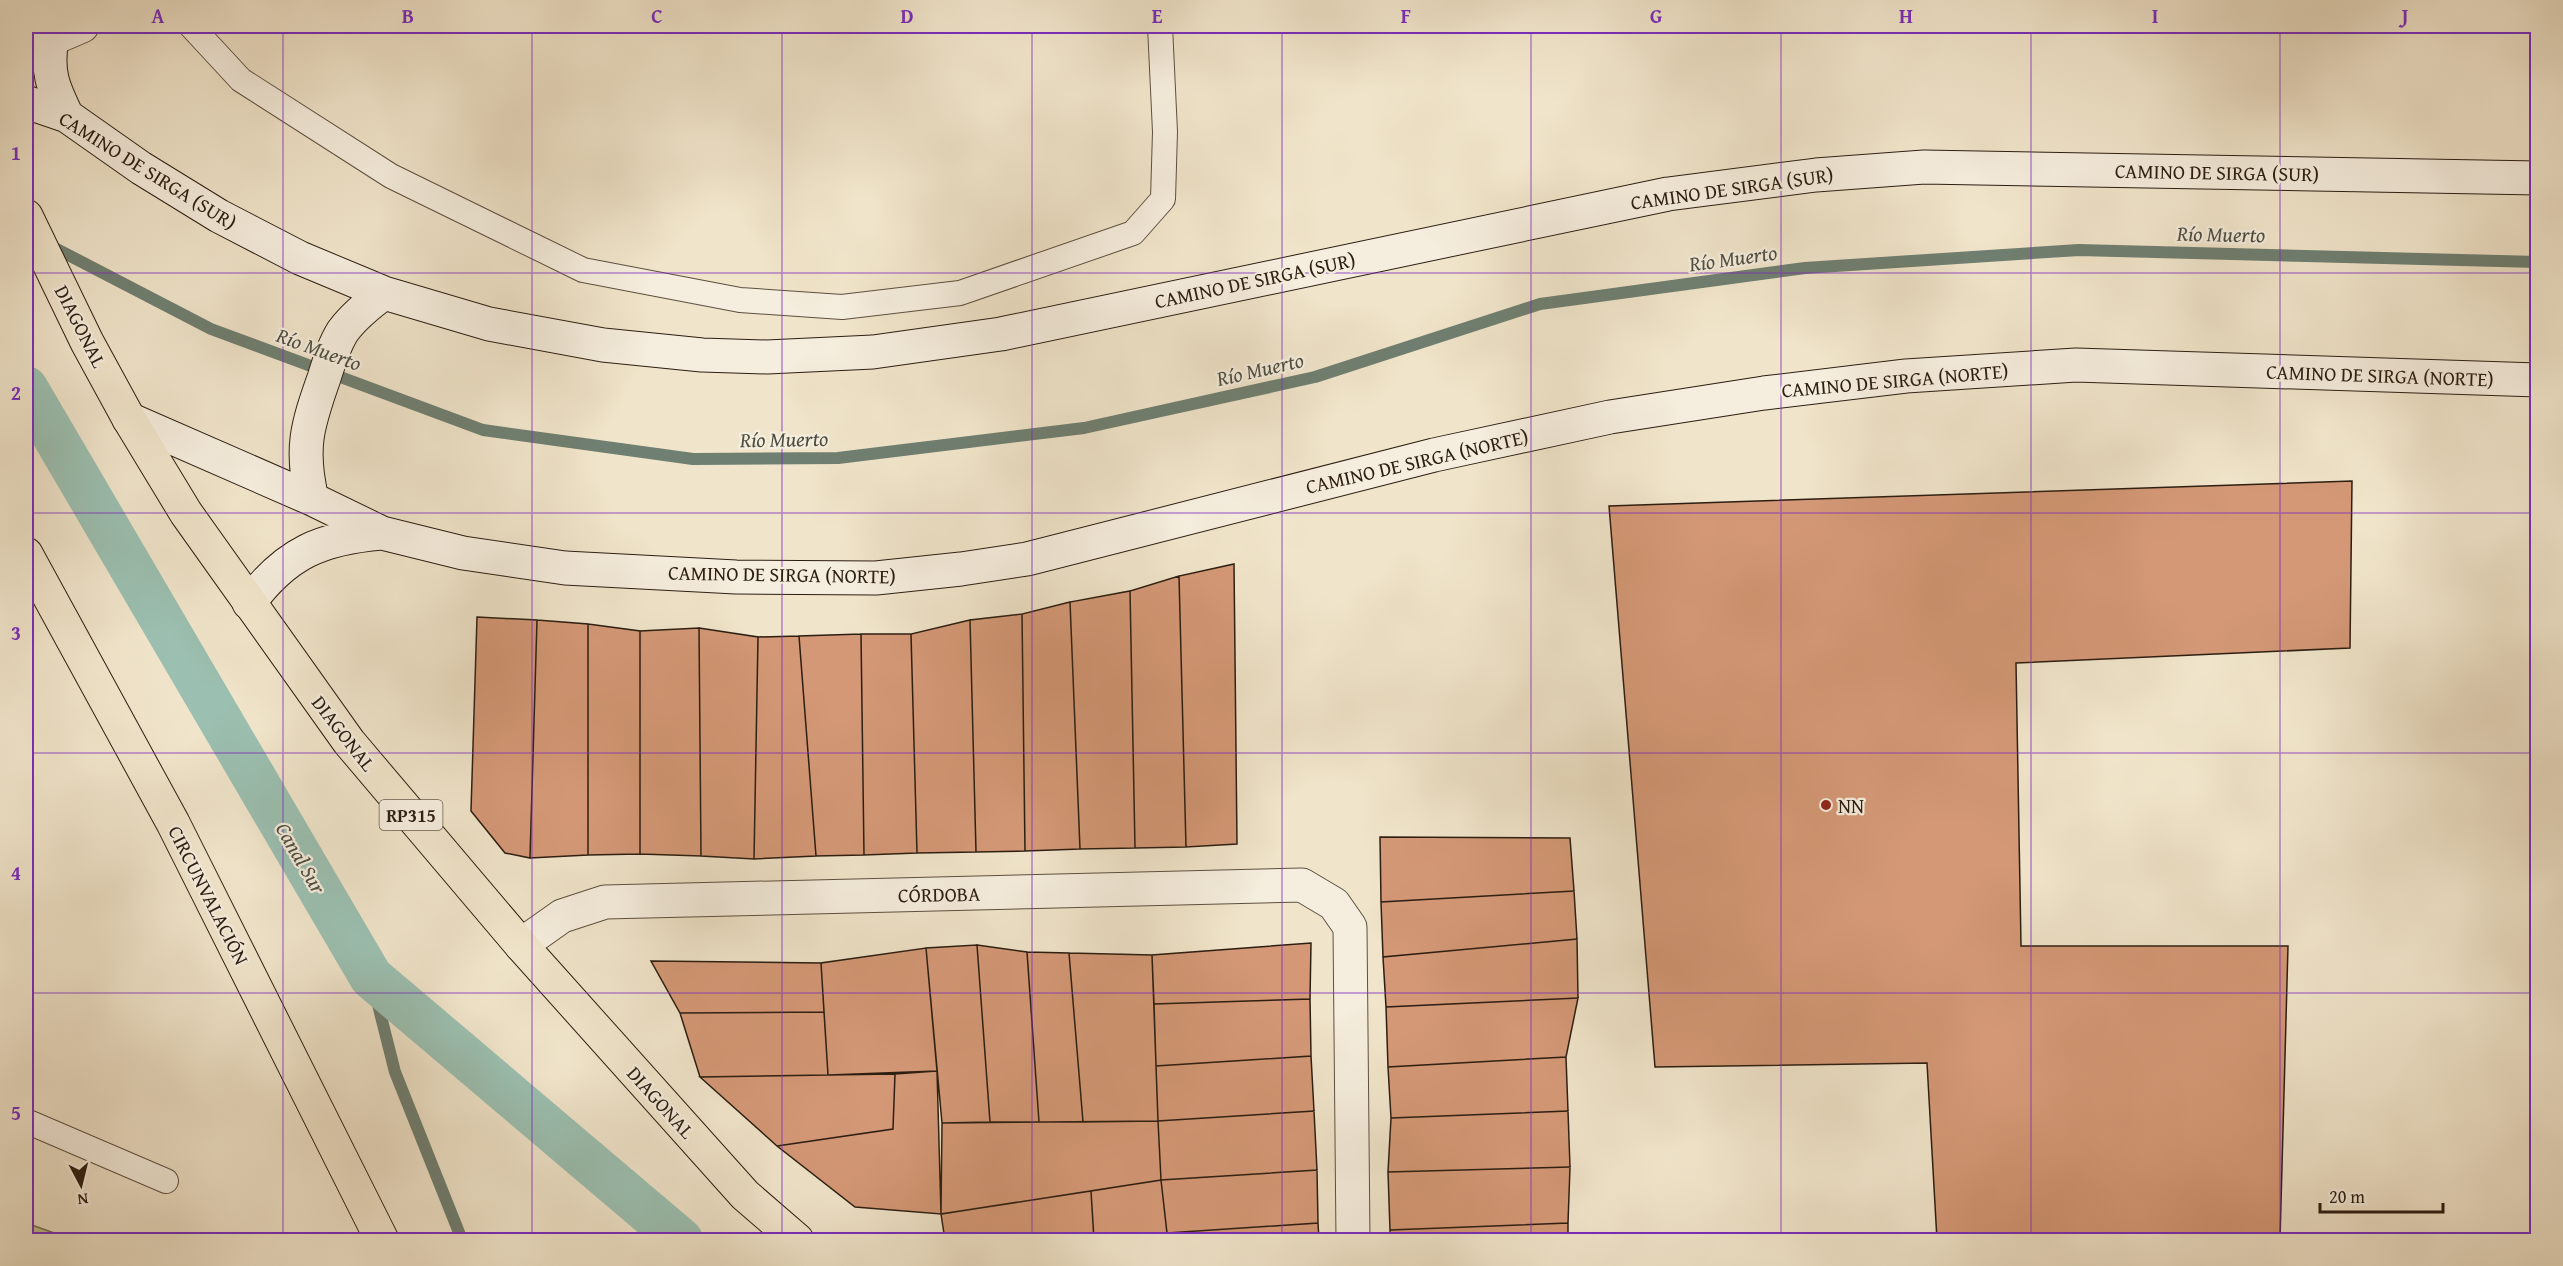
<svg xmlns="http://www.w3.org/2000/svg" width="2563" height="1266" font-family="'Gentium Book Plus',serif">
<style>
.green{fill:#c1c292;stroke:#767052;stroke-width:1.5}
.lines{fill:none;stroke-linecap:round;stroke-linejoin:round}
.stream{stroke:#6f7f71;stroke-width:12}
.canal{stroke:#9bbfb0;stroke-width:44}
.building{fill:#d49876;stroke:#2c1e12;stroke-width:1.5}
.lane-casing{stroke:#5d5040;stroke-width:26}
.street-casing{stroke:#5d5040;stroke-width:35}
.secondary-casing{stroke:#2c1e12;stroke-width:35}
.primary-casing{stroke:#2c1e12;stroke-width:35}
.lane{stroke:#f5eddd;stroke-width:24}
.street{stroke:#f5eddd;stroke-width:33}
.secondary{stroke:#f5eddd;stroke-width:33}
.primary{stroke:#f0e4ca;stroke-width:33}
.grid{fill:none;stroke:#7b2cbf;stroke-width:1.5;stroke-opacity:0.55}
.poi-dot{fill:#8f2418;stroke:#f5eddd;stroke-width:2}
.labels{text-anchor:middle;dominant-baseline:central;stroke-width:4.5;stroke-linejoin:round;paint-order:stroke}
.shield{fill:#f5eddd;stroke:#685c4f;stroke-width:1.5}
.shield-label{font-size:18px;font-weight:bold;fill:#2c1e12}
.street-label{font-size:20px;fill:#2c1e12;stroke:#f5eddd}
.poi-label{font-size:20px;fill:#2c1e12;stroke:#f5eddd;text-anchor:start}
.water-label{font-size:21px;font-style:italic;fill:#4d4e41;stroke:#f5eddd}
.neatline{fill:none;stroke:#7b2cbf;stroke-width:2}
.grid-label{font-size:20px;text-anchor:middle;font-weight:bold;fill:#7b2cbf}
</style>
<rect width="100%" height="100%" fill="#f0e4ca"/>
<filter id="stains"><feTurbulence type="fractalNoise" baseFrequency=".00333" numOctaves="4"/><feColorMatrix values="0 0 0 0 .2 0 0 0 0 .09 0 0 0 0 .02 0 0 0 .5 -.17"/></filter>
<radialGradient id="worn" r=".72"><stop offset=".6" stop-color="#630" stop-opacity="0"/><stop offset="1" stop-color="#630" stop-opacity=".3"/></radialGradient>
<!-- green -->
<path class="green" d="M26 1223 74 1240H26Z"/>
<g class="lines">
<!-- stream -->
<path class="stream" d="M49 245 211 329 483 430 693 459 838 458 1084 428 1315 377 1540 304 1805 268 2079 250 2538 262
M371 977 395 1072 462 1240"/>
<!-- canal -->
<path class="canal" d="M26 388 371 977 681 1240"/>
</g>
<!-- building -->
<path class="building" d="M2352 481 2350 648 2016 663 2021 946H2288L2280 1240H1937L1927 1063 1655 1067 1609 506Z
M1234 564 1237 844 1186 847 1179 576Z
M1179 576 1186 847 1135 848 1130 591Z
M1130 591 1135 848 1080 849 1070 602Z
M1070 602 1080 849 1025 851 1022 614Z
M1022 614 1025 851 976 852 970 620Z
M477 617 537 620 530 858 505 853 471 811Z
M537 620 588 624V855L530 858Z
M970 620 976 852 917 853 911 634Z
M588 624 640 631V854L588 855Z
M699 628 758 637 754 859 701 856Z
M699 628 701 856 640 854V631Z
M861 634H911L917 853 864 855Z
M861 634 864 855 816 856 799 636Z
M799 636 816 856 754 859 758 637Z
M1380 837 1570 838 1574 891 1381 902Z
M1574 891 1577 939 1383 957 1381 902Z
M1577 939 1578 998 1386 1007 1383 957Z
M1311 943 1310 999 1154 1004 1152 955Z
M977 945 1027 952 1039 1122H990Z
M977 945 990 1122 942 1123 926 948Z
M926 948 937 1071 828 1075 821 963Z
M1027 952 1069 953 1083 1122H1039Z
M1069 953 1152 955 1158 1121 1083 1122Z
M651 961 821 963 824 1012 680 1013Z
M1578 998 1566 1057 1388 1067 1386 1007Z
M1310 999 1311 1056 1156 1066 1154 1004Z
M824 1012 828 1075 700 1077 680 1013Z
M1311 1056 1314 1111 1158 1121 1156 1066Z
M1566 1057 1568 1111 1391 1118 1388 1067Z
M937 1071 941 1214 855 1207 777 1146 893 1129 895 1074Z
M895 1074 893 1129 777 1146 700 1077Z
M1314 1111 1317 1170 1161 1180 1158 1121Z
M1568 1111 1570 1167 1388 1172 1391 1118Z
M1158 1121 1161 1180 941 1214 942 1123Z
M1570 1167 1568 1223 1390 1230 1388 1172Z
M1317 1170 1318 1223 1167 1233 1161 1180Z
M1161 1180 1167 1233 1144 1236V1240H1094L1091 1191Z
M1091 1191 1094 1240H945L941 1214Z
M1318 1223 1319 1240H1144V1236L1167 1233Z
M1568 1223V1240H1390V1230Z"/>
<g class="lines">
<!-- lane casing -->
<g class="lane-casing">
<path id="lane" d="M191 26 241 80 391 176 583 270 740 300 842 307 960 293 1133 233 1163 199 1165 132 1160 26
M26 1121 166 1181"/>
</g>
<!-- street casing -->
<g class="street-casing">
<path id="street" d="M26 50 82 26
M521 945 562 916 605 902 1302 885 1334 904 1350 927 1353 1240"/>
</g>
<!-- secondary casing -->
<g class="secondary-casing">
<path id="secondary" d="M52 39C46 72 53 87 67 116
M26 102 67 116 141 168 219 216 300 258 384 293 489 324 603 345 702 355 767 357 873 352 1001 334 1668 194 1816 175 1924 167 2538 178
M129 419 312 499 382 533 463 553 565 568 736 577 876 578 961 569 1027 559 1434 455 1610 417 1764 393 1906 376 2076 365 2538 380
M312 499C300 449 307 426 324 378 329 362 334 345 343 331 354 316 369 304 384 293
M249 603C286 553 321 538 382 533"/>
</g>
<!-- primary casing -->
<g class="primary-casing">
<path id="primary" d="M26 216 87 342 129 419 186 513 349 742 521 945 745 1195 797 1240
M26 554 173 823 382 1240"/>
</g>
<!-- lane -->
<use href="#lane" class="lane"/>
<!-- street -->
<use href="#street" class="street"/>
<!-- secondary -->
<use href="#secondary" class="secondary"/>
<!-- primary -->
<use href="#primary" class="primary"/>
</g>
<!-- grid -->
<path class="grid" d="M283 26V1240M532 26V1240M782 26V1240M1032 26V1240M1282 26V1240M1531 26V1240M1781 26V1240M2031 26V1240M2280 26V1240M26 273H2538M26 513H2538M26 753H2538M26 993H2538"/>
<!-- markers -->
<circle class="poi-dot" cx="1826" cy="805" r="6"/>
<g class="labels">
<!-- shield labels -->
<rect class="shield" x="379.5" y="800" width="63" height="30" rx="4.5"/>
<g class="shield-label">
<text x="411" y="815">RP315</text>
</g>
<!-- street labels -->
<g class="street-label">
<text transform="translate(148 170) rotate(32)">CAMINO DE SIRGA (SUR)</text>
<text transform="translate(2217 172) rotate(1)">CAMINO DE SIRGA (SUR)</text>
<text transform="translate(1732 188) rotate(-8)">CAMINO DE SIRGA (SUR)</text>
<text transform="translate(1255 280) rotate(-12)">CAMINO DE SIRGA (SUR)</text>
<text transform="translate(81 326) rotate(63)">DIAGONAL</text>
<text transform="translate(2380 375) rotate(2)">CAMINO DE SIRGA (NORTE)</text>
<text transform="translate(1895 380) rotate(-5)">CAMINO DE SIRGA (NORTE)</text>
<text transform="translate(1417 461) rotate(-13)">CAMINO DE SIRGA (NORTE)</text>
<text transform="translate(782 574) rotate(1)">CAMINO DE SIRGA (NORTE)</text>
<text transform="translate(344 733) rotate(52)">DIAGONAL</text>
<text transform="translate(939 894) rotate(-1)">CÓRDOBA</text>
<text transform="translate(209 895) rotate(63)">CIRCUNVALACIÓN</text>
<text transform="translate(661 1102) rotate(48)">DIAGONAL</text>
</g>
<!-- poi labels -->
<g class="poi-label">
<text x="1838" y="805">NN</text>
</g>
<!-- water labels -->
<g class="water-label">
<text transform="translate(2221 234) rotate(1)">Río Muerto</text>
<text transform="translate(1733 258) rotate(-8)">Río Muerto</text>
<text transform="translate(319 349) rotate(20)">Río Muerto</text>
<text transform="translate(1260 369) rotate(-13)">Río Muerto</text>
<text transform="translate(784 439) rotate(-1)">Río Muerto</text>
<text transform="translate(301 858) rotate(60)">Canal Sur</text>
</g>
</g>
<!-- margin -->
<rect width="2563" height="1266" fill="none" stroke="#f0e4ca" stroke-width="66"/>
<!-- north arrow -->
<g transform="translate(81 1185) rotate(173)" stroke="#f5eddd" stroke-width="4.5" paint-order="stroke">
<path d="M0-4.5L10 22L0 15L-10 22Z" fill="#2c1e12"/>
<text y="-9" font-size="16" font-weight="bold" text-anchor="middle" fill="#2c1e12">N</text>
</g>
<!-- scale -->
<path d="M2320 1203v9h123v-9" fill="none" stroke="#2c1e12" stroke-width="3"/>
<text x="2329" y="1203" font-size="18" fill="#2c1e12" stroke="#f5eddd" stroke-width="4.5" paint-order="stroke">20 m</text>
<rect x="33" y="33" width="2497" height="1200" class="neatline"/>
<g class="grid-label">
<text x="158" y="23">A</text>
<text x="408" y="23">B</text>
<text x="657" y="23">C</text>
<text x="907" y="23">D</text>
<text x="1157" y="23">E</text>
<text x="1406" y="23">F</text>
<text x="1656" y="23">G</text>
<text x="1906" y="23">H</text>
<text x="2155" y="23">I</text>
<text x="2405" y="23">J</text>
<text x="16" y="160">1</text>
<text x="16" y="400">2</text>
<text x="16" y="640">3</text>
<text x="16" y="880">4</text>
<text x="16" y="1120">5</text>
</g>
<rect width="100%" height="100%" filter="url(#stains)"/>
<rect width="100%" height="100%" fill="url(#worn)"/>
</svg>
